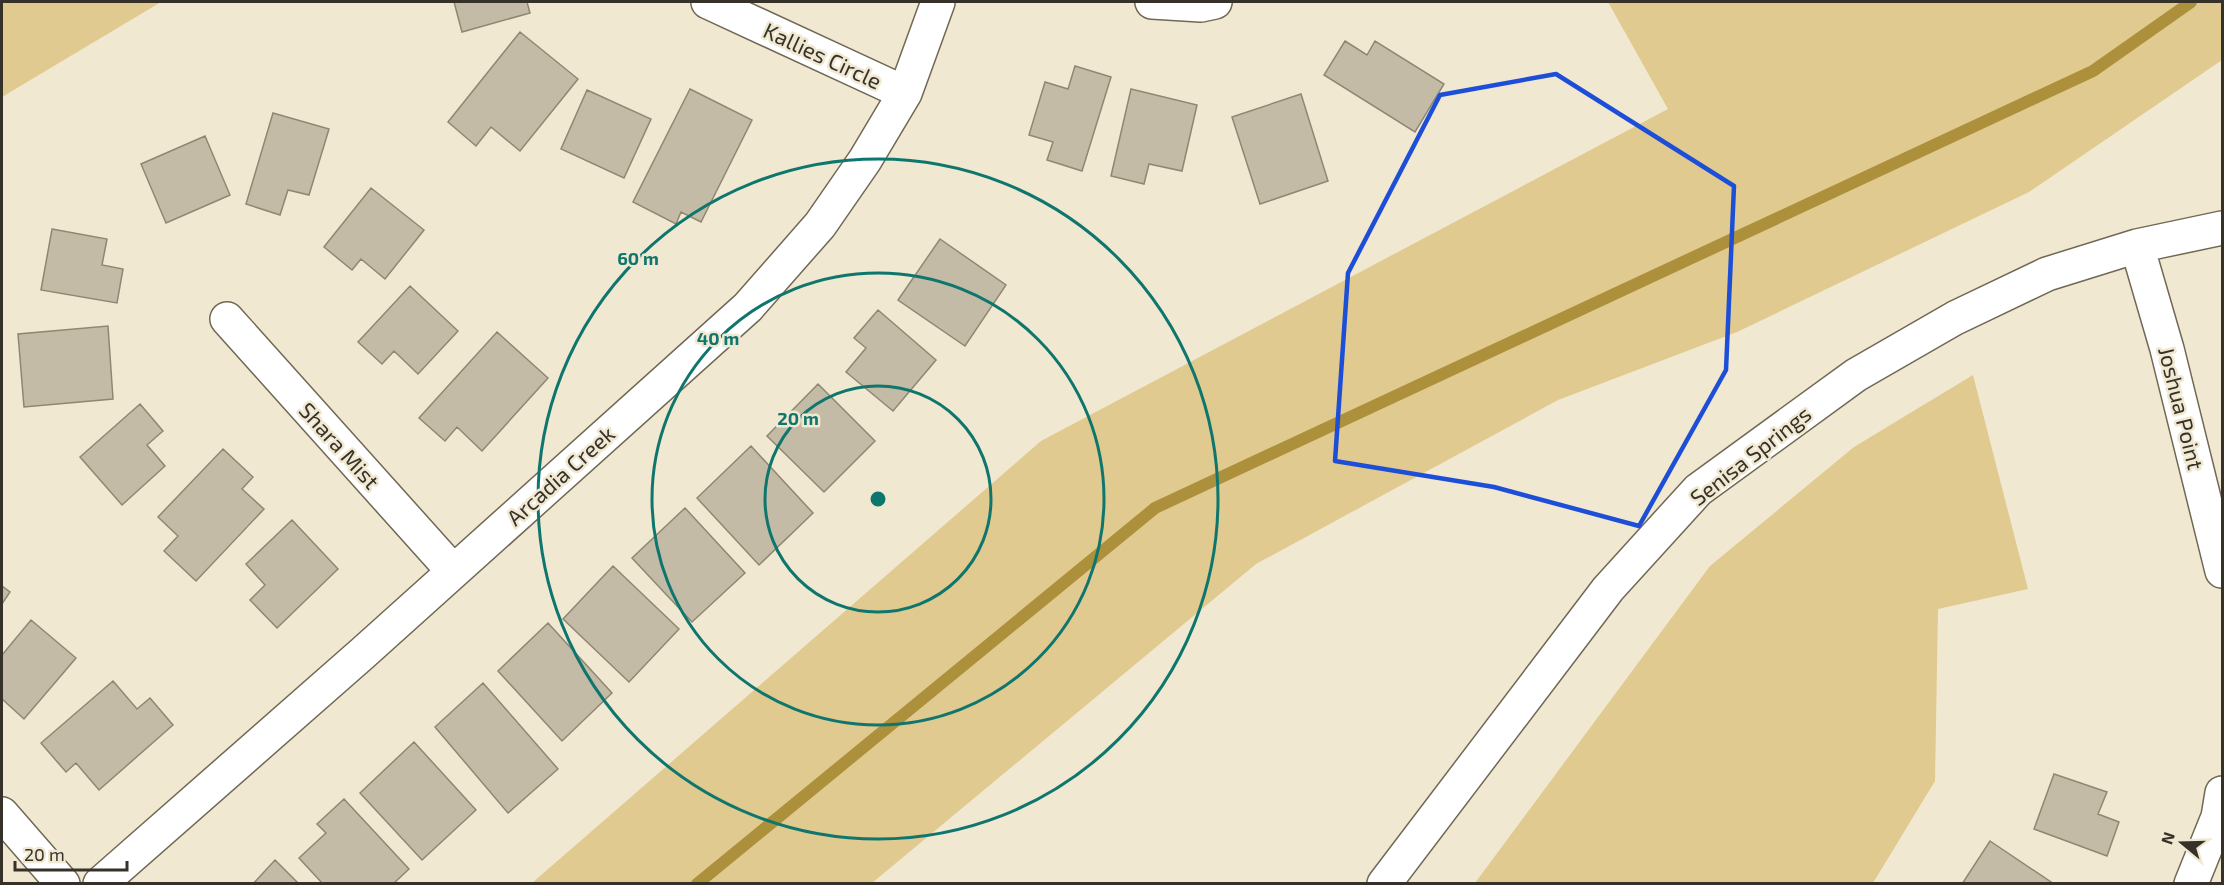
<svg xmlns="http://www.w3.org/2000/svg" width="2224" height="885" font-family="'Exo 2',sans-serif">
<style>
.green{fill:#e0ca8f}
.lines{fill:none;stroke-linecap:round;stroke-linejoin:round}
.stream{stroke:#ad903b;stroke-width:12}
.building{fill:#c3bba5;stroke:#8f8773;stroke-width:1.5}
.minor-casing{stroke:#706855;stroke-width:36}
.minor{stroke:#fff;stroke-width:33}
.marked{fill:none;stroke:#1d4ed8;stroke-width:4.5;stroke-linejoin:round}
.ring{fill:none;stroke:#0f766e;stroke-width:3}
.labels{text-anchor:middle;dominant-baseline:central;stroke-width:5;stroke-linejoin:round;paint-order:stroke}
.street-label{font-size:22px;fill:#36322a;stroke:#f0e8d1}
.centre{fill:#0f766e;stroke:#f0e8d1;stroke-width:3}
.ring-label{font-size:18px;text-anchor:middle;font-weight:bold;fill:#0f766e;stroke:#f0e8d1;stroke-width:5;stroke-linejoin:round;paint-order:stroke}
</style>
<rect width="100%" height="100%" fill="#f0e8d1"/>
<!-- green -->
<path class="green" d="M2 2H161L2 97Z
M1608 2H2222V60L2029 192 1737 332 1558 400 1256 564 872 883H532L1041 441 1668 109Z
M1973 375 2028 589 1938 609 1935 781 1873 883H1475L1710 566 1854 447Z"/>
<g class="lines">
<!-- stream -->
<path class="stream" d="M697 884 1155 508 2093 71 2191 2"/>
</g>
<!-- building -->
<path class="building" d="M454 2H527L530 13 462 32Z
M520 32 578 79 520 151 491 127 476 146 448 122Z
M1345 41 1367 55 1375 41 1444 84 1415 132 1324 75Z
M1075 66 1111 77 1082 171 1047 160 1053 142 1029 135 1045 82 1068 89Z
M690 89 752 120 701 222 681 212 676 224 633 202Z
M1131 89 1197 105 1182 171 1149 164 1144 184 1111 176Z
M587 90 651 119 624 178 561 149Z
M1301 94 1328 181 1260 204 1232 117Z
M273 113 329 129 309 195 288 190 280 215 246 204Z
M205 136 230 195 166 223 141 164Z
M371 188 424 230 385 279 361 259 352 270 324 247Z
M52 229 107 239 102 265 123 269 117 303 41 290Z
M940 239 1006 285 965 346 898 300Z
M410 286 458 331 418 374 394 351 382 364 358 342Z
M878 310 936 360 893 411 846 372 866 348 854 338Z
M108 326 113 399 24 407 18 334Z
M497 332 548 378 482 451 457 427 445 441 419 418Z
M818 384 875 441 824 492 767 436Z
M140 404 163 431 147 445 165 466 122 505 80 457Z
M751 446 813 513 759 565 697 498Z
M223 449 253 477 242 489 264 509 196 581 164 551 178 536 158 517Z
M685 508 745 573 692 622 632 558Z
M292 520 338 569 277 628 250 600 265 585 246 564Z
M613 566 679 629 629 682 563 619Z
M2 586 10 592 2 604Z
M31 620 76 658 24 719 2 699V655Z
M548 623 612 693 562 741 498 671Z
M113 681 137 709 150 698 173 725 99 790 76 763 66 772 41 743Z
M483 683 558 769 508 813 435 727Z
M414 742 476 810 422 860 360 793Z
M2054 774 2107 792 2098 814 2119 822 2107 856 2034 829Z
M344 799 409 869 393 884H323L299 858 326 833 317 824Z
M1990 841 2054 884H1962Z
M275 860 299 884H253Z"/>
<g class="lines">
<!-- minor casing -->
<g class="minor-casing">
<path id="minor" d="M708 2 905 93
M1152 2 1201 5 1215 2
M2137 246 2167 349 2222 571
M227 319 453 571
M2 814 63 884
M100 884 363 653 748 307 820 225 865 160 905 93 938 2
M1384 884 1608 589 1698 490 1856 375 1955 318 2047 274 2137 246 2222 228
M2191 884 2218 817 2222 793"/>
</g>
<!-- minor -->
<use href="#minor" class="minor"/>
</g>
<!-- marked area -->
<path class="marked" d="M1556 74 1734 186 1726 370 1639 526 1494 487 1335 461 1348 273 1440 95Z"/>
<!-- distance rings -->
<g class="ring">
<circle cx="878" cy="499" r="113"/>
<circle cx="878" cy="499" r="226"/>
<circle cx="878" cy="499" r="340"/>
</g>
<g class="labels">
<!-- street labels -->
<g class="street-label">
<text transform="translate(823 55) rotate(25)">Kallies Circle</text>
<text transform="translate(2182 408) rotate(76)">Joshua Point</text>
<text transform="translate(340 445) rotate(48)">Shara Mist</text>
<text transform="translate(1750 455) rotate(-38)">Senisa Springs</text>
<text transform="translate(560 475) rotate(-42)">Arcadia Creek</text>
</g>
</g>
<circle cx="878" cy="499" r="9" class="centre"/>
<g class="ring-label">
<text x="638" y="265">60 m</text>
<text x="718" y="345">40 m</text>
<text x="798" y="425">20 m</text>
</g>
<!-- border -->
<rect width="2224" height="885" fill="none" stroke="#36322a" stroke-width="6"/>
<!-- north arrow -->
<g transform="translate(2182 843) rotate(289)" stroke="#f0e8d1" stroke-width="4.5" paint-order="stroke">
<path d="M0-4.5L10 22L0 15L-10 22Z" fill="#36322a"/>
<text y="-9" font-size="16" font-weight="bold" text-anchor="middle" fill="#36322a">N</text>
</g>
<!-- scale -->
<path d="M15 861v9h112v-9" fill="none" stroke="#36322a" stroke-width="3"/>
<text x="24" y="861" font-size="18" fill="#36322a" stroke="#f0e8d1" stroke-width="4.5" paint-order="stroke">20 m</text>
</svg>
